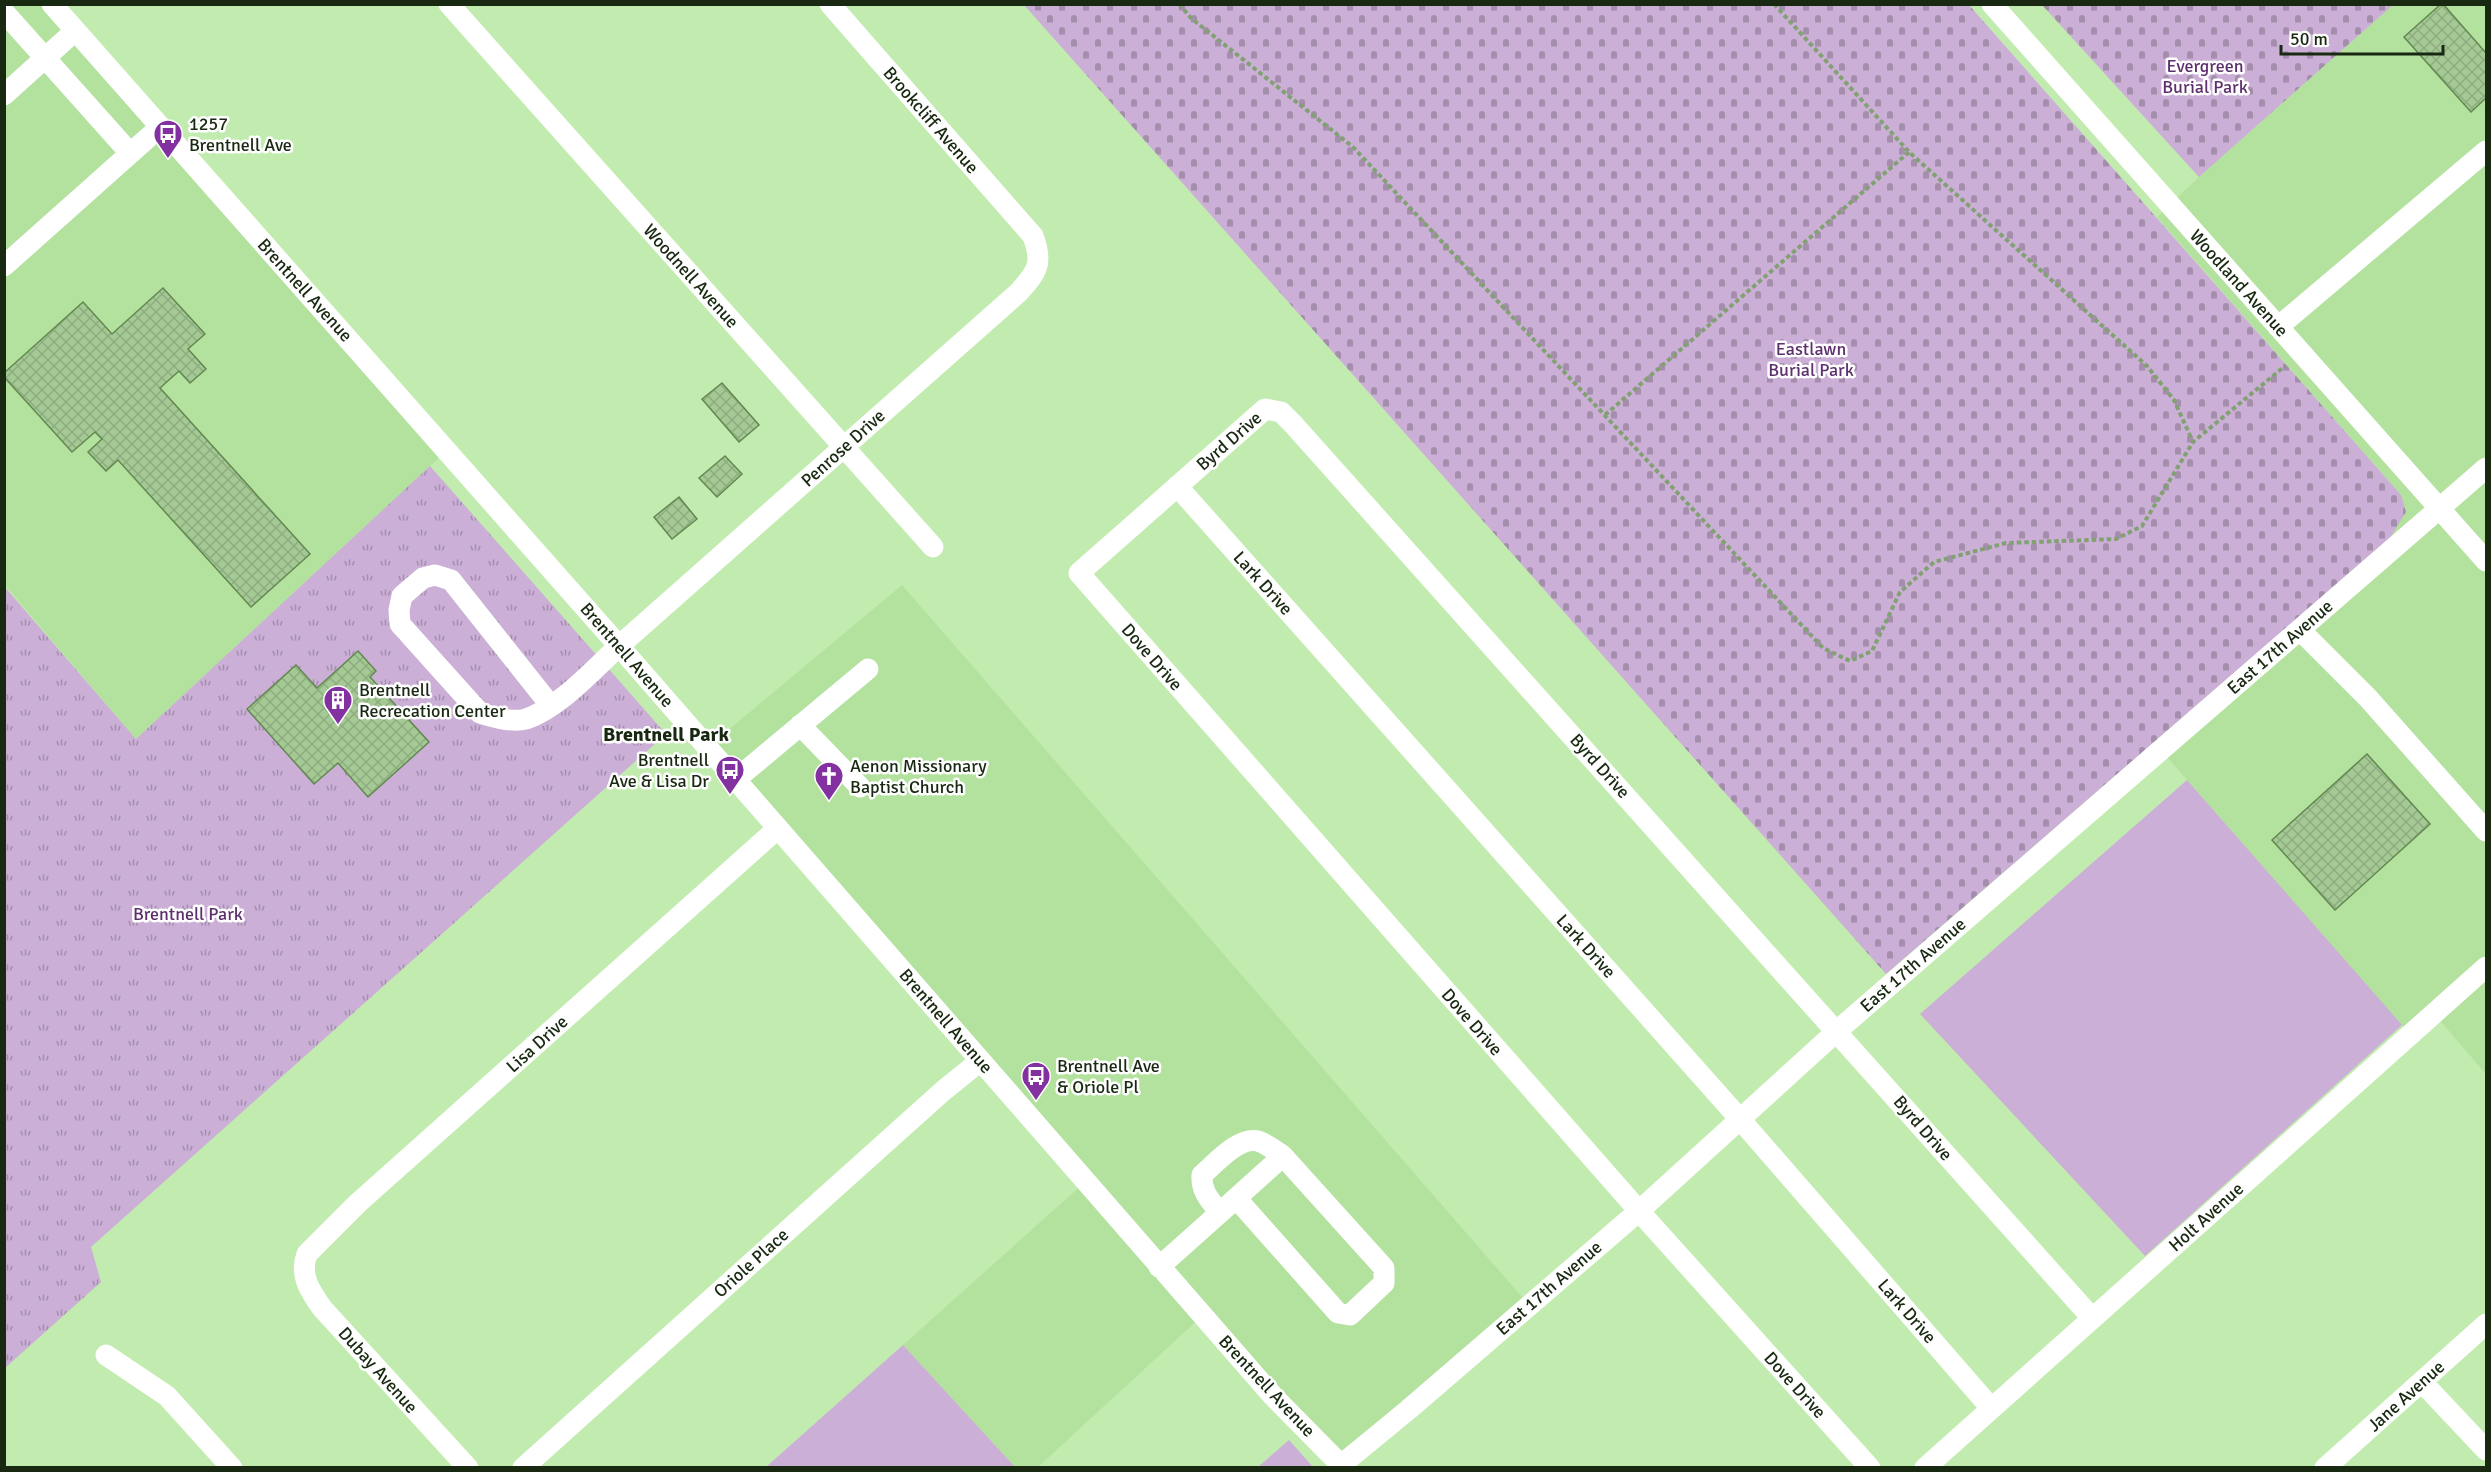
<svg xmlns="http://www.w3.org/2000/svg" width="2491" height="1472" font-family="Signika,sans-serif">
<style>
.built{fill:#b3e19e}
.grass{fill:#cbafd6}
.cemetery{fill:url(#cemetery-stones)}
.park{fill:url(#park-tufts)}
.building{fill:url(#building-cross-hatch);stroke:#628850;stroke-width:1.5}
.lines{fill:none;stroke-linecap:round;stroke-linejoin:round}
.path{stroke:#81a172;stroke-width:4;stroke-dasharray:4.5 3;stroke-linecap:butt}
.minor{stroke:#fff;stroke-width:21}
.labels{text-anchor:middle;dominant-baseline:central;stroke-width:5;stroke-linejoin:round;paint-order:stroke}
.park-label{font-size:18px;fill:#5d306d;stroke:#fefefe}
.street-label{font-size:18px;fill:#182811;stroke:#fefefe}
.poi-label{font-size:18px;fill:#182811;stroke:#fefefe;text-anchor:start}
.neighbourhood-label{font-size:20px;font-weight:bold;fill:#182811;stroke:#fefefe}
</style>
<defs>
<pattern id="cemetery-stones" width="16" height="16" patternUnits="userSpaceOnUse" patternTransform="scale(1.5)"><rect width="16" height="16" fill="#cbafd6"/><path d="M2 7V4a2 2 0 0 1 4 0v3zM10 15v-3a2 2 0 0 1 4 0v3z" fill="#a48eac"/></pattern>
<pattern id="park-tufts" width="24" height="20" patternUnits="userSpaceOnUse" patternTransform="scale(1.5)"><rect width="24" height="20" fill="#cbafd6"/><path d="M3 7l-1-3M5 7V3M7 7l1-3M15 17l-1-3M17 17v-4M19 17l1-3" fill="none" stroke="#a48eac"/></pattern>
<pattern id="building-cross-hatch" width="8" height="8" patternUnits="userSpaceOnUse" patternTransform="scale(1.5)"><rect width="8" height="8" fill="#a5c995"/><path d="M0 0l8 8M0 8l8-8" fill="none" stroke="#8dad7f"/></pattern>
</defs>
<rect width="100%" height="100%" fill="#c2ecaf"/>
<!-- built -->
<path class="built" d="M4 5H52L445 452 136 739 5 585Z
M2393 5H2486V1074L2435 1015 2411 1036 2154 742 2401 495 2157 217 2199 177Z
M902 585 1536 1313 1349 1467 1202 1316 1038 1467H1015L903 1345 1084 1183 707 748Z"/>
<!-- grass -->
<path class="grass" d="M2187 780 2402 1025 2145 1256 1920 1014Z
M903 1345 1015 1467H766Z
M1289 1440 1313 1467H1258Z"/>
<!-- cemetery -->
<path class="cemetery" d="M1024 5H1969L2401 495 2406 512 2390 538 1886 974Z
M2042 5H2393L2199 177Z"/>
<!-- park -->
<path class="park" d="M430 466 666 734 91 1247 101 1282 5 1368 4 586 136 739Z"/>
<!-- building -->
<path class="building" d="M2441 4H2443L2486 53V98L2471 112 2404 37Z
M163 288 205 334 188 349 206 369 190 383 179 371 160 388 310 554 251 607 118 460 106 471 88 452 102 439 95 432 72 452 4 377V373L83 302 112 334Z
M722 383 759 425 739 442 702 399Z
M725 456 742 474 717 497 699 478Z
M679 497 697 519 672 539 654 517Z
M358 651 376 671 370 677 429 742 368 797 338 763 314 784 247 709 296 665 317 688Z
M2367 754 2430 824 2335 910 2272 840Z"/>
<g class="lines">
<!-- path -->
<path class="path" d="M1179 4 1191 18 1353 147 1823 648 1850 661 1872 651 1900 592 1934 562 2006 543 2116 539 2142 526 2193 442 2285 366
M1774 4 1909 152 2147 366 2174 400 2193 442
M1605 415 1909 152"/>
<!-- minor -->
<path class="minor" d="M52 4 619 646 1273 1396 1344 1468
M449 4 933 547
M1992 4 2486 561
M4 12 130 153
M4 95 75 31
M4 266 160 127
M2278 327 2486 151
M1177 486 1739 1118 1991 1408
M2300 630 2368 698 2486 831
M551 706 451 580 435 575 423 578 402 596 399 610 400 624 480 713C494 717 512 723 526 719 559 708 594 669 619 646L1019 292C1038 271 1043 263 1033 236L830 4
M800 725 860 787
M735 780 868 669
M1220 1213C1210 1200 1201 1192 1202 1175 1216 1163 1239 1136 1258 1141 1267 1144 1276 1151 1283 1156
M1159 1267C1201 1230 1242 1193 1283 1156L1384 1268V1283L1350 1315 1338 1313 1236 1198
M106 1355 167 1396 232 1468
M2422 1382 2486 1450
M1341 1465 1408 1410 1639 1211 1837 1031 2486 468
M468 1468 322 1308C310 1291 299 1275 307 1254L358 1203 777 829
M523 1468 943 1091 980 1061
M1870 1468 1639 1211 1079 573 1265 409 1281 412 1293 424 2092 1318
M1925 1468 2486 967
M2325 1468 2486 1324"/>
</g>
<!-- icons -->
<defs>
<g id="bus-pin" transform="scale(1.5)"><path d="M0 17L-7.5 6A9.5 9.5 0 1 1 7.5 6Z" fill="#8331a0" stroke="#fefefe"/><path d="M-5-6H5V4H4V6H2V4H-2V6H-4V4H-5ZM-3.5-4V0h7V-4ZM-3.5 1.2v1.5H-2V1.2ZM2 1.2v1.5H3.5V1.2Z" fill="#fff"/></g>
<g id="building-pin" transform="scale(1.5)"><path d="M0 17L-7.5 6A9.5 9.5 0 1 1 7.5 6Z" fill="#8331a0" stroke="#fefefe"/><path d="M-4-6H4V6H1V3H-1V6H-4ZM-2.5-4.3h1.7v1.8h-1.7ZM.8-4.3h1.7v1.8H.8ZM-2.5-1h1.7V.8h-1.7ZM.8-1h1.7V.8H.8Z" fill="#fff"/></g>
<g id="church-pin" transform="scale(1.5)"><path d="M0 17L-7.5 6A9.5 9.5 0 1 1 7.5 6Z" fill="#8331a0" stroke="#fefefe"/><path d="M-1.2-6h2.4v3.5h3.3v2.4h-3.3V6h-2.4V-.1h-3.3v-2.4h3.3Z" fill="#fff"/></g>
</defs>
<g fill-rule="evenodd">
<use href="#bus-pin" x="168" y="134"/>
<use href="#building-pin" x="338" y="700"/>
<use href="#bus-pin" x="730" y="770"/>
<use href="#church-pin" x="829" y="776"/>
<use href="#bus-pin" x="1036" y="1076"/>
</g>
<g class="labels">
<!-- park labels -->
<g class="park-label">
<text x="2205" y="66">Evergreen<tspan x="2205" dy="21">Burial Park</tspan></text>
<text x="1811" y="349">Eastlawn<tspan x="1811" dy="21">Burial Park</tspan></text>
<text x="188" y="914">Brentnell Park</text>
</g>
<!-- street labels -->
<g class="street-label">
<text transform="translate(931 120) rotate(49)">Brookcliff Avenue</text>
<text transform="translate(691 276) rotate(48)">Woodnell Avenue</text>
<text transform="translate(2239 283) rotate(48)">Woodland Avenue</text>
<text transform="translate(305 290) rotate(48)">Brentnell Avenue</text>
<text transform="translate(1229 441) rotate(-41)">Byrd Drive</text>
<text transform="translate(843 448) rotate(-42)">Penrose Drive</text>
<text transform="translate(1263 583) rotate(48)">Lark Drive</text>
<text transform="translate(2280 647) rotate(-41)">East 17th Avenue</text>
<text transform="translate(627 655) rotate(49)">Brentnell Avenue</text>
<text transform="translate(1152 657) rotate(49)">Dove Drive</text>
<text transform="translate(1600 766) rotate(48)">Byrd Drive</text>
<text transform="translate(1586 946) rotate(48)">Lark Drive</text>
<text transform="translate(1913 965) rotate(-41)">East 17th Avenue</text>
<text transform="translate(946 1021) rotate(49)">Brentnell Avenue</text>
<text transform="translate(1472 1022) rotate(49)">Dove Drive</text>
<text transform="translate(537 1044) rotate(-42)">Lisa Drive</text>
<text transform="translate(1923 1128) rotate(49)">Byrd Drive</text>
<text transform="translate(2206 1217) rotate(-42)">Holt Avenue</text>
<text transform="translate(751 1263) rotate(-42)">Oriole Place</text>
<text transform="translate(1549 1288) rotate(-41)">East 17th Avenue</text>
<text transform="translate(1907 1311) rotate(49)">Lark Drive</text>
<text transform="translate(378 1370) rotate(48)">Dubay Avenue</text>
<text transform="translate(1795 1385) rotate(48)">Dove Drive</text>
<text transform="translate(1267 1386) rotate(47)">Brentnell Avenue</text>
<text transform="translate(2406 1396) rotate(-42)">Jane Avenue</text>
</g>
<!-- poi labels -->
<g class="poi-label">
<text x="189" y="124">1257<tspan x="189" dy="21">Brentnell Ave</tspan></text>
<text x="359" y="690">Brentnell<tspan x="359" dy="21">Recrecation Center</tspan></text>
<text x="709" y="760" text-anchor="end">Brentnell<tspan x="709" dy="21">Ave &amp; Lisa Dr</tspan></text>
<text x="850" y="766">Aenon Missionary<tspan x="850" dy="21">Baptist Church</tspan></text>
<text x="1057" y="1066">Brentnell Ave<tspan x="1057" dy="21">&amp; Oriole Pl</tspan></text>
</g>
<!-- neighbourhood labels -->
<g class="neighbourhood-label">
<text x="666" y="734">Brentnell Park</text>
</g>
</g>
<!-- border -->
<rect width="2491" height="1472" fill="none" stroke="#182811" stroke-width="12"/>
<!-- scale -->
<path d="M2281 45v9h162v-9" fill="none" stroke="#182811" stroke-width="3"/>
<text x="2290" y="45" font-size="18" fill="#182811" stroke="#fefefe" stroke-width="4.5" paint-order="stroke">50 m</text>
</svg>
